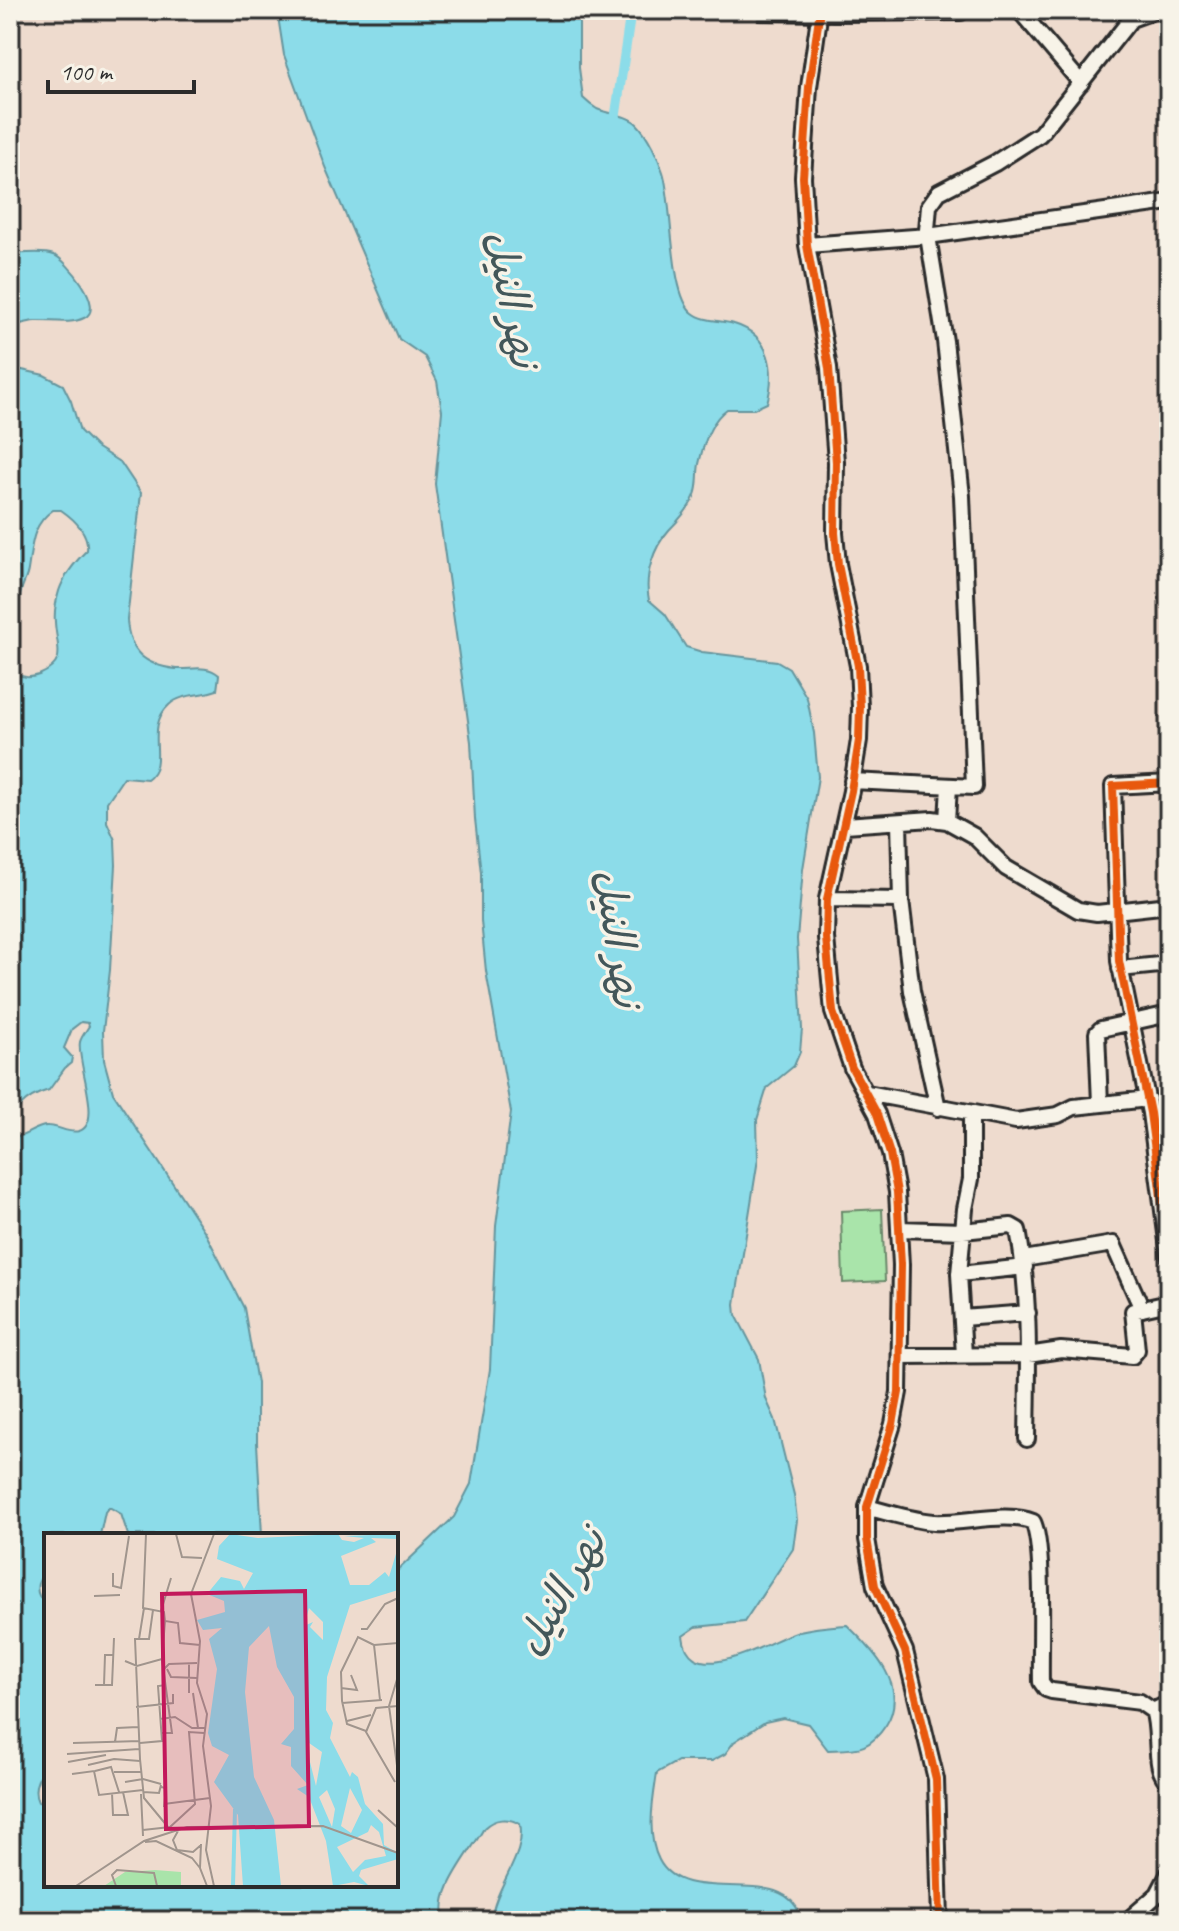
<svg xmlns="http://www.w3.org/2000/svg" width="1179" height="1931" font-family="Caveat,'Playpen Sans Arabic',sans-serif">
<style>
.green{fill:#a9e4aa;stroke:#6a886a;stroke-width:2}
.water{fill:#8cdce9;stroke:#65959d;stroke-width:2;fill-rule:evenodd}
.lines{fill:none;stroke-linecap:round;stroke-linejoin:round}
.canal{stroke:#8cdce9;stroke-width:10}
.minor-casing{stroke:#2b2b2b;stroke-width:20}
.major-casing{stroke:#2b2b2b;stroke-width:24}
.minor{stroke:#f7f3e8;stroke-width:14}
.major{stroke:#f7f3e8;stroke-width:18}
.major-bridge-casing{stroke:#2b2b2b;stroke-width:24;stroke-linecap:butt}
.major-bridge{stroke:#f7f3e8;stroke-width:18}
.cycleway-casing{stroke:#f7f3e8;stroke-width:13}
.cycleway{stroke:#e8590c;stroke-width:8}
.labels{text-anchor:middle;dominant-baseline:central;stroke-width:7;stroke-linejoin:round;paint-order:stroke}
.water-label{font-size:42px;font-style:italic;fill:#43575a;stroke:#f7f3e8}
.inset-river{fill:none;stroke:#8cdce9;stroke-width:4}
.inset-road{fill:none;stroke:#a0958d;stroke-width:2}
.view{fill:#c2185b;fill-opacity:0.15;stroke:#c2185b;stroke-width:4}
.inset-edge{fill:none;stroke:#2b2b2b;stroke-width:4}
</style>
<rect width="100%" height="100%" fill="#eedbce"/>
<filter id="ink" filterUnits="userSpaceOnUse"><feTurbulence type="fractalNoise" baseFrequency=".0125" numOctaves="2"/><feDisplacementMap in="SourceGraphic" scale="16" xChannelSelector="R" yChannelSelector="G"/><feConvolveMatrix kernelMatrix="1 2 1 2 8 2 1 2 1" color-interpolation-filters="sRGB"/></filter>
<g filter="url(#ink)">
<!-- green -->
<path class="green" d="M882 1209 885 1281 843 1283 841 1211Z"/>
<!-- water -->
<path class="water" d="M277 10H579V68L583 98C587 102 592 106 597 109 609 114 628 115 637 124 648 135 658 157 663 172 673 201 669 296 693 313 704 322 722 320 734 324 771 335 776 371 767 403L754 409H727C711 420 703 445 699 464 697 474 699 485 695 495 690 508 679 520 669 530 653 548 644 576 649 600L665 614 686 647 702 652 777 661 789 668 807 698 814 733 818 777 803 869 797 939 802 1029 800 1052 794 1066 767 1088 757 1120 758 1159 735 1304 736 1315 759 1359 766 1399 775 1419 794 1495 797 1520 793 1549 744 1622 696 1627 683 1636C689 1692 769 1641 796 1632 813 1627 830 1626 847 1625 873 1650 910 1687 886 1725 869 1751 857 1749 828 1750L808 1724 783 1718 765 1722 734 1742 725 1754 712 1761H678L657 1773C653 1800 646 1835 659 1860 685 1912 787 1857 802 1921H491C495 1885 527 1855 520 1824 508 1817 494 1818 484 1828 471 1853 433 1893 446 1921H10V1692L16 1657 10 1646V360L18 369 44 375 63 385 71 401 80 431 96 447 121 463 141 493 127 620C129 652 144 665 176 669 191 670 207 664 219 675L217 690C201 696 182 693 169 705 143 729 170 763 147 779L124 777 107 802V822L115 840 116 865 110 970 103 1031 104 1060 113 1093 205 1232 244 1308 257 1383V1443L262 1535H128L121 1514 109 1507 105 1512 100 1535H46V1573C35 1581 34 1595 46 1603V1768C37 1778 32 1789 38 1802L46 1804V1885H396V1572L454 1517 471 1484 490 1369 496 1226 511 1112 486 971 481 921V873L475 819 471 742 435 484 442 411 437 381 425 357 399 339 325 167 284 55ZM53 510H61C74 519 89 533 87 550 76 561 64 576 59 591 56 601 54 612 55 622 56 647 69 662 39 675 30 678 24 678 16 674 9 648 14 614 22 588 24 582 27 577 28 570 32 547 31 525 53 510ZM81 1022 88 1023 89 1026C86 1031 81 1037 80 1042 76 1061 104 1124 79 1131 68 1134 59 1126 48 1126 35 1125 26 1138 14 1137 5 1112 28 1096 49 1090L65 1068 71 1063 72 1057 64 1048 72 1029Z
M10 253C24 255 39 250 54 255 66 259 107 308 84 318 70 325 50 320 35 321 26 322 18 325 10 326Z"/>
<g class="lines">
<!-- canal -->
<path class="canal" d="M614 127 631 10"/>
<!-- minor casing -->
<g class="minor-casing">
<path id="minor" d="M820 10 809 87 803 177 807 245 829 368 836 462 835 533 838 564 858 666 860 707 859 740 851 791 827 899 826 938 833 1012 852 1068 877 1114 890 1154 897 1192 901 1265 899 1392 893 1424 867 1507V1539L875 1586 905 1651 936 1779 940 1921
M1019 10 1081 83
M807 245 928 236 1169 202
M852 781 974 787 962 496 945 341 927 230 929 206 939 192 995 163 1040 134 1131 19 1156 10
M1169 783 1113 786 1119 961 1150 1113 1169 1256
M947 821 949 786
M899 822 901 900 912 991 938 1108
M845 825 932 819 947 821 974 836 1006 868 1078 910 1097 913 1169 905
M827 899 901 900
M1120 969 1169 964
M867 1093 1016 1121 1058 1115 1074 1107 1148 1099
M1100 1103 1097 1033 1101 1029 1169 1014
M899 1229 963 1231 1011 1226 1018 1230C1031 1299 1028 1369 1027 1439
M1024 1259 1113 1244 1142 1309
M959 1274 1025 1267
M962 1318 1028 1313
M964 1355 959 1274 965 1209 971 1179V1114
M900 1356 1028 1355 1061 1350 1132 1356 1137 1350 1133 1311 1169 1303
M867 1507C889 1513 911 1520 934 1522 963 1524 1007 1511 1033 1522 1045 1547 1040 1649 1041 1682L1046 1689 1052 1691 1140 1702 1153 1711C1161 1731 1152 1772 1169 1782
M1153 1711 1169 1703
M1127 1921 1158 1894 1169 1873"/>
</g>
<!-- major casing -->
<g class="major-casing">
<path id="major" d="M835 11 960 10"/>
</g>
<!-- minor -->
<use href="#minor" class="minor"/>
<!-- major -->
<use href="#major" class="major"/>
<!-- major-bridge casing -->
<g class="major-bridge-casing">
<path id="major-bridge" d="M757 10 835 11"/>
</g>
<!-- major-bridge -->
<use href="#major-bridge" class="major-bridge"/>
<!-- cycleway casing -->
<g class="cycleway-casing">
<path id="cycleway" d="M820 10 809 87 803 177 807 245 829 368 836 462 835 533 838 564 858 666 860 707 859 740 851 791 827 899 826 938 833 1012 852 1068 877 1114 890 1154 897 1192 901 1265 899 1392 893 1424 867 1507V1539L875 1586 905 1651 936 1779 940 1921
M1169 783 1113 786 1119 961 1150 1113 1169 1256"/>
</g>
<!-- cycleway -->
<use href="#cycleway" class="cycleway"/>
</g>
</g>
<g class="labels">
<!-- water labels -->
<g class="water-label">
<text transform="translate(512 299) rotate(79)">نهر النيل</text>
<text transform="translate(618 938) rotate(82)">نهر النيل</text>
<text transform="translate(561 1592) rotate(-60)">نهر النيل</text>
</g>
</g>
<!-- overview -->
<g transform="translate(44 1533)">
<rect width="354" height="354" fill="#eedbce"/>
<path d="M111 337 137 339V353H60L81 339Z" fill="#a9e4aa"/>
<path d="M186 1 214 5 294 1 298 7 310 9 320 5 300 3 354 1V6L327 5 332 9 297 23 306 52H325L341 39 345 44 354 14V57L306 72 283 144 282 177 289 190 286 205 306 244 308 239 314 244 321 271 339 291 340 312 354 320V326L317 337 315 343 325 353 310 349 289 353 282 308 265 264 253 256 264 252 247 233V214L237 211 250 196V164L233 134 225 93 205 114 201 159 210 244 230 287 237 353H199L194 282 170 249 185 222 168 213 164 200 173 136 165 106 178 95 159 97 153 87 181 79 180 68 163 61 177 44 196 48 200 56 209 40 173 26 175 13ZM265 75 279 89V107L266 94 269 89 260 93ZM265 210 278 219 272 253 265 225ZM306 255 318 277 307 300 297 293ZM283 257 291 276 288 294 275 264ZM327 292 335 299 342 323 321 327 309 339 293 314 324 299Z" fill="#8cdce9" fill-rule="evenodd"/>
<path class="inset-river" d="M189 353 191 276"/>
<path class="inset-road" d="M102 1 99 75 120 79 121 88 134 90 136 110 156 112M132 1 138 24 158 25M69 40V53L77 55 85 3M50 63 76 62M109 77 105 106H91L96 226 100 265 124 294M117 78 127 45M317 96H323L341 71 354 65M95 106 100 75M330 112 354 110M81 128 93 133 118 126M123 136 127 144 153 145M119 137 125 131 153 130M354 143 345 173 354 240M51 152H68L70 105M60 152 61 122H69M297 155 313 157 307 142M145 160V130M149 160 154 195M298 170 338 167M92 174 129 170V161M116 186 131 184 148 195H161M303 188 327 182M322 198 303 191 298 168 297 139 314 104 330 112 336 167M118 200H128L118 126 121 88M71 209 73 195 94 194M29 210 96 208M96 210 118 208 114 153 122 152M23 221 95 216M24 229 62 222M44 232 70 226 96 228M51 238 67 234 75 259M70 239H98M28 241 50 238 55 262 99 257M81 249 99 246 117 251M351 249 322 199 332 175 354 173M117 254 122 255 120 274M99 259 115 260 117 252M68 260 69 282H84L79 259M97 261 99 303M120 271 166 265M334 277 354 295M99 297 126 294 151 271 145 199 160 200M134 298 129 307 133 317 149 319 157 312M101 309 112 308 148 325 156 335M157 311 156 335 163 353M32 353 100 308 143 294 279 293 354 320M72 353 68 342 73 337 110 340 113 353M170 353 162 317 167 273 159 213 163 181 153 150 156 108 147 61 170 1"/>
<path class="view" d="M261 58 265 293 122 296 118 61Z"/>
<rect width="354" height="354" class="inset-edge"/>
</g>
<!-- margin -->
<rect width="1179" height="1931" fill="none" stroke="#f7f3e8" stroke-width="40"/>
<rect x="20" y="20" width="1139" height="1891" fill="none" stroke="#2b2b2b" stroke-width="3" filter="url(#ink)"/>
<!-- scale -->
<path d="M48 80v12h146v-12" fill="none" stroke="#2b2b2b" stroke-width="4"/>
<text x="60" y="80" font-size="24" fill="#2b2b2b" stroke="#f7f3e8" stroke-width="6" paint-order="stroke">100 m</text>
</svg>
